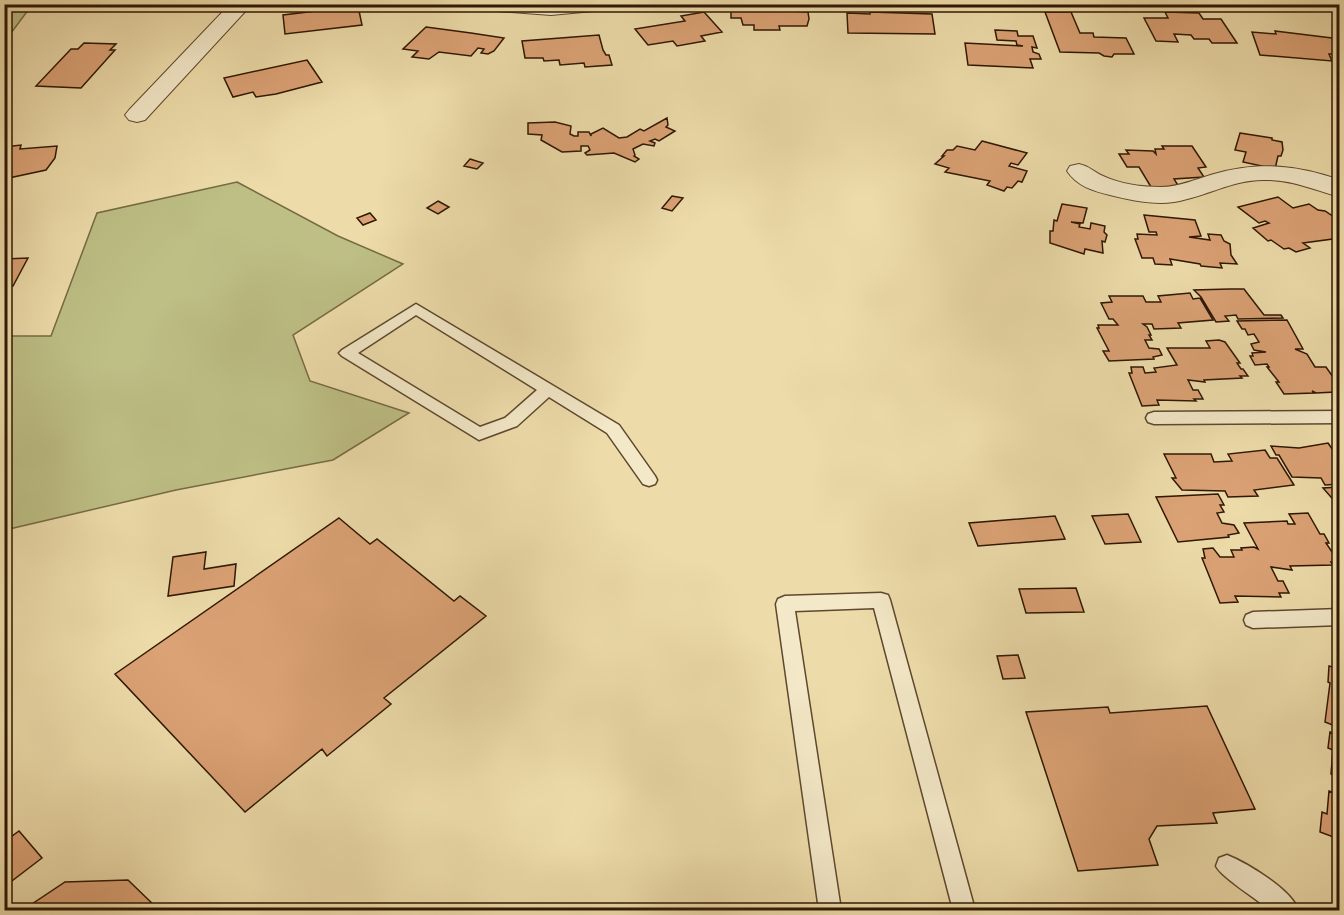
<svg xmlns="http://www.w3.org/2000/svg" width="1344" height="915" font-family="'IM FELL Great Primer',serif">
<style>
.green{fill:#bdbf85;stroke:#766b44;stroke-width:1.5}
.building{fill:#dba275;stroke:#2f1704;stroke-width:1.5}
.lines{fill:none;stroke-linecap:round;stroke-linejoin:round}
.lane-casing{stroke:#5e482e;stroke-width:3}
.street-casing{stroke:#5e482e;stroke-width:2}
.lane{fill:#f3e8c8;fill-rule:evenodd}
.street{fill:#f3e8c8;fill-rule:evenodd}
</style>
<rect width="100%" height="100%" fill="#eddcaa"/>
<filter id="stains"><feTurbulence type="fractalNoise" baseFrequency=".00333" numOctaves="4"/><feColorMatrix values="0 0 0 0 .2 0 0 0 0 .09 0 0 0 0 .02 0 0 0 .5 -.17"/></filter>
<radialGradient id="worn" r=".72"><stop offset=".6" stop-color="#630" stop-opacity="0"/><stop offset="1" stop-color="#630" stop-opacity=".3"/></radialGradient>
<!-- green -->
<path class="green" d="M5 4 32 5 5 41 4 5Z
M237 182 338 236 403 264 293 335 310 381 409 413 333 460 176 490 5 530V336H51L97 213Z"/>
<!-- building -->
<path class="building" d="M160 4H199L196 7 181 6 177 10 157 9Z
M358 6 362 25 285 34 283 15Z
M731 8 808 12 809 19 807 26H779L780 30H754V25H743L741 18H731Z
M704 12 722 32 701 36 705 41 677 46 673 41 648 45 635 29 685 21 681 16Z
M870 12 932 14 935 34 848 33 847 13 870 14Z
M1045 12H1071L1080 33H1093L1094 37 1126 38 1134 54H1114L1112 57 1104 56 1099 53 1060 52Z
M1165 12 1199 13 1203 19H1221L1237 43H1212L1209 39H1194L1191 35 1174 34 1178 42 1156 41 1144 18H1168Z
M426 27 471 33 504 38 494 51 488 54 481 53 484 49 478 48 471 56 439 52 429 59 412 57 418 51 403 49Z
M995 30 1017 31 1018 36H1033L1037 48 1032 47 1033 52 1039 54 1041 59H1030L1033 68 968 65 965 43 1023 46 1017 45 1016 41 997 40Z
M1275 31 1340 39V59L1335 54H1329L1332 61 1260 55 1252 32 1276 34Z
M599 35 603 50 606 55H609L612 65 585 67 584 63 560 65 559 60 544 61 543 58H525L522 41Z
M84 43 116 44 110 50H115L81 88 36 86 71 49H78Z
M307 60 322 82 276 94 256 97 253 92 233 97 224 78Z
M667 118 668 125 666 127 675 131 659 141 655 139 650 141 655 143 654 146 643 144 633 149 635 155 634 156 639 159 635 162 614 153 587 155 585 153 590 150 588 146H581V151L562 152 541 140 542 135 528 134V123L555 122 571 126 570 134 574 136H578V132H589L591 136V134L603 128 619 138 627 137 640 129 644 131Z
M1240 133 1272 138V140L1282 142 1283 150 1281 156H1278L1275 169 1243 162 1246 152 1235 150Z
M982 141 1027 153 1018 165 1011 163 1009 166 1027 171 1022 182 1018 181 1012 188 1007 187 1004 191 987 185 990 181 945 172 949 168 935 164 944 156H942L947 150H953L957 146 975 150Z
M21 145 20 149 57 146 55 158 46 170 4 179V147Z
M1162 146H1192L1206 167 1198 168 1204 177 1174 179 1179 187H1151L1139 167H1127L1119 154H1129L1126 150 1153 151 1156 154 1155 149H1164Z
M470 159 483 163 477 169 464 166Z
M672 196 683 198 672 211 662 208Z
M1278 197 1293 208 1309 204 1318 210 1325 211 1340 221V238L1303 243 1310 248 1296 252 1289 248 1284 249 1271 240 1268 241 1253 228 1269 223 1265 221 1259 223 1238 207Z
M438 201 449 207 438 214 427 208Z
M1062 204 1087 208 1083 223 1071 222 1080 224 1079 227 1090 229 1091 223 1105 226 1104 232 1107 235 1105 242 1102 241 1103 253 1085 249 1084 254 1050 243V231H1053L1054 220 1057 221Z
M370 213 376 220 363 225 357 218Z
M1144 215 1195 220 1201 236 1189 237 1210 240 1208 234 1221 235 1224 241 1230 244 1231 255 1237 264 1220 263 1222 268 1201 266 1200 264 1170 259 1172 265 1155 264 1153 258H1142L1135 239H1138L1137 234 1157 235 1156 232H1149Z
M28 258 13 286H6L4 289V259Z
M1230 289H1244L1264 315H1281L1283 318 1238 319 1236 315 1225 316 1229 321 1216 322 1201 297 1194 290Z
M1190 293 1193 299 1200 298 1213 320 1178 323 1181 328 1154 329 1152 324H1143L1147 327 1151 335H1149L1152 340H1145L1149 348 1159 349 1162 355 1153 357 1154 359 1109 361 1103 351H1109L1097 328H1099L1098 325H1118L1113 319H1109L1101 303 1112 302 1109 296H1143L1146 302H1161L1158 296Z
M1287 320 1303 349H1295L1307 354 1315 367H1326L1340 387V389H1333L1335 392 1316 393 1312 391 1314 393 1284 394 1276 382H1279L1267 367H1269L1267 364 1255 365 1250 356H1253L1252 353 1266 352 1254 350 1251 344 1259 342 1254 334 1248 335 1245 329H1242L1237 321Z
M1219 340 1225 342 1240 363H1237L1241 369H1243L1248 376H1240L1242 378 1204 380 1205 382 1188 380 1193 390H1198L1203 399H1194L1196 401 1157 400 1159 405 1142 406 1129 373H1132L1131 367H1143L1145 373 1156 372 1154 368 1177 365 1167 348H1210L1206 341Z
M1328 443 1340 460V484L1325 485 1321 478 1292 477 1279 455H1276L1271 446 1299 448Z
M1265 450 1270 458H1277L1294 485 1254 490 1258 496 1228 497 1225 491 1182 490 1172 478H1176L1164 454H1211L1214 462 1232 461 1228 454Z
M1340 487V505H1338L1323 488Z
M1218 494 1224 505H1220L1224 512 1217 513 1222 523 1234 525 1239 533 1228 535 1229 537 1178 542 1156 497Z
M1308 513 1320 534H1324L1329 543H1326L1332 552H1335L1340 562H1331L1333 565 1290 566 1292 570 1271 567 1278 581H1283L1289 593H1279L1281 597 1235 596 1238 602 1220 603 1202 558H1205L1203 549 1213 548 1220 557H1234L1231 550H1242L1241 548 1254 547 1258 549 1244 523 1287 521 1288 524H1295L1289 514Z
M1128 514 1141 542 1105 544 1092 516Z
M1055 516 1065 539 978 546 969 523Z
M339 518 370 544 377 539 454 601 460 596 486 616 384 698 391 704 327 756 322 749 245 812 115 674Z
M206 552 204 569 236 564 234 586 168 596 173 557Z
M1076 588 1084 612 1026 613 1019 589Z
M1018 655 1025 678 1003 679 997 656Z
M1329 666 1340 669V728L1325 722 1330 683 1328 682Z
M1207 706 1255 809 1213 813 1217 823 1157 826 1149 839 1158 865 1078 871 1026 712 1108 707 1110 713Z
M1330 732 1340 735V777L1331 774 1333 750 1328 748Z
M1329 791 1340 795V850L1339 839 1320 832 1322 812 1327 814Z
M19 831 42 858 4 887V842Z
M128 880 159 910H23L65 882Z"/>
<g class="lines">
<!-- lane casing -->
<g class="lane-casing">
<path id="lane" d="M416 304 619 425 655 476 657 480 655 484 649 486 643 484 607 433 549 397 517 426 479 440 342 356 339 353 342 350ZM416 315 537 390 505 418 480 427 358 353Z
M1340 411V423L1154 424 1148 422 1146 418 1148 414 1154 412Z
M881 593 888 595 890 600 975 910H953L874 608 795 611 841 910H819L776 604 778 599 785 596Z
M1340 609V625L1253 628 1246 625 1244 620 1246 615 1253 612Z
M1227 855C1247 863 1292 890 1298 910H1270C1258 900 1221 877 1216 866L1219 858Z"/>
</g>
<!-- street casing -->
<g class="street-casing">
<path id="street" d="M230 4H252L145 120 137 122 129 120 125 115 129 110Z
M473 4H614L611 8 604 10 551 15 483 10 476 8Z
M1326 4H1340V11L1329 8Z
M1079 164C1089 166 1094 172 1103 176 1120 184 1142 187 1161 187 1179 187 1196 179 1214 174 1258 161 1297 165 1340 180V197C1314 190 1291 179 1263 180 1232 180 1205 197 1174 202 1153 205 1130 200 1110 195 1093 191 1077 186 1067 171L1070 166Z"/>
</g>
<!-- lane -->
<use href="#lane" class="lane"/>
<!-- street -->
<use href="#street" class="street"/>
</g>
<!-- margin -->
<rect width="1344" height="915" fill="none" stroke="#eddcaa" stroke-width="24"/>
<rect x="6" y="6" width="1332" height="903" fill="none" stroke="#2f1704" stroke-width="3"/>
<rect x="12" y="12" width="1320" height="891" fill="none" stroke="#2f1704" stroke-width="1.5"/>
<rect width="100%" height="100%" filter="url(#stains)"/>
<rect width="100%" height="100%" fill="url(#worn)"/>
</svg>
